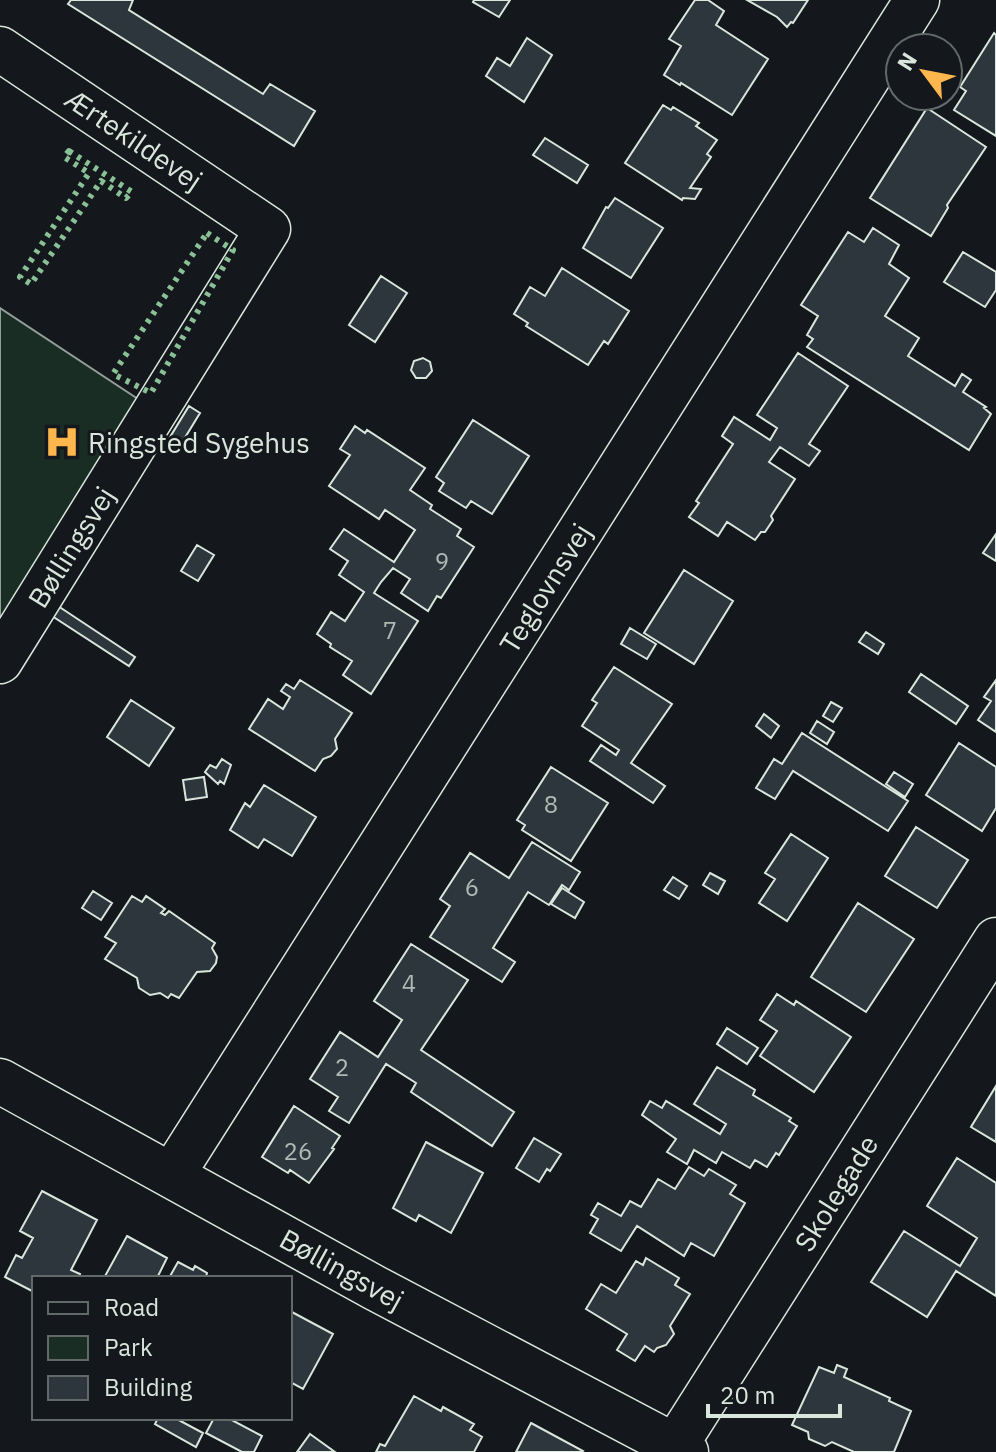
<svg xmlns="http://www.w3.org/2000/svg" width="996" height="1452" font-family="'IBM Plex Sans',sans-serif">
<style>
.green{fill:#1a2d24;stroke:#939e99;stroke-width:2}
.building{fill:#2c363c;stroke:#d8e6dc;stroke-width:2}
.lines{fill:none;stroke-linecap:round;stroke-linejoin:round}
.minor-casing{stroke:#d8e6dc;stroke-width:47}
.minor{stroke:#14181c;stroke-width:44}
.hedge{stroke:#8ac095;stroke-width:6;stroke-dasharray:4 6;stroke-linecap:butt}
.labels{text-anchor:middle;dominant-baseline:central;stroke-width:6;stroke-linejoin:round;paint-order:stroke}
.number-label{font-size:24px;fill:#adbab4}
.street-label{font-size:28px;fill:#d8e6dc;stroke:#14181c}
.poi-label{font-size:28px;fill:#d8e6dc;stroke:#14181c;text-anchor:start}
</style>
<rect width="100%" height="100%" fill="#14181c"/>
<!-- green -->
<path class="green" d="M0 308 141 401 0 625Z"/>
<!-- building -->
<path class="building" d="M71 0H133L129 10 263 94 270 84 315 111 294 146 68 4Z
M474 0H510L499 17 473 2Z
M695 0H708L724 11 716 25 768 59 732 115 681 83 680 85 664 75 681 46 669 39Z
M747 0H808L793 23 791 22 787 27 777 17Z
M994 33 996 35V136L954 110 966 91 960 87Z
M527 38 552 55 524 102 486 76 497 58 510 66Z
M663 105 671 110 673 107 699 123 696 126 717 140 707 154 711 157 690 188 701 189 695 199 683 198 682 200 625 163Z
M927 108 986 147 947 205 948 208 931 236 870 198Z
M545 138 588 165 577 183 533 155Z
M615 198 663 228 631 278 583 248 606 207 608 208Z
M873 228 899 245 889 264 909 278 885 316 919 338 908 356 955 386 962 374 971 380 963 392 986 407 984 408 991 414 969 450 807 347 813 339 807 335 818 316 801 305 848 232 864 242Z
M963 252 996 272V290L985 307 944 282Z
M562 268 629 311 608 344 604 341 588 365 526 326 528 323 514 314 530 287 545 296Z
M381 276 407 293 375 342 349 325Z
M798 353 848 386 809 444 820 451 809 466 780 447 769 462 795 479 771 516 773 520 765 532H761L755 540 727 522 718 536 689 517 699 503 696 501 733 444 722 436 734 417 770 440 777 428 757 415Z
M423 358 430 362 432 371 426 378H416L411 370 414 361Z
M189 406 200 413 178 449 167 442Z
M473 420 529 456 492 514 471 501 466 508 439 491 444 483 436 477Z
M355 426 365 433 367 430 425 468 410 490 432 505 430 509 461 529 457 536 474 547 441 598 437 596 428 611 401 593 410 579 393 568 381 582 374 593 418 621 371 694 343 675 352 661 330 647 331 644 317 634 331 612 345 621 364 592 339 575 348 561 330 549 344 529 394 562 415 530 385 510 379 519 329 486 350 455 340 449Z
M996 534V561L983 553Z
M197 545 214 555 198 581 181 571Z
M684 570 733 601 694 664 644 633Z
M58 606 135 657 129 666 52 616Z
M630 628 656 644 647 659 621 644Z
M866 632 884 644 878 654 859 642Z
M614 667 672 704 631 763 665 786 653 803 590 761 601 745 616 755 619 750 582 726 597 703 592 700Z
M921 674 968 706 956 724 909 692Z
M300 680 352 713 335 739 337 749 331 756 323 759 315 771 249 729 268 699 283 709 290 697 281 691 286 684 294 689Z
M996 680V732L978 720 991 701 984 697Z
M131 700 174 728 149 766 107 737Z
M831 702 842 708 833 722 823 716Z
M764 714 779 726 771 738 756 726Z
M817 721 834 732 827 744 810 733Z
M802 733 908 801 888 831 793 771 775 799 756 788 774 759 782 764Z
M959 743 996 767V808L982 831 926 795Z
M222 759 231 765 224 784 220 781 218 784 205 772 210 765 216 768Z
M551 767 608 803 571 861 522 830 525 825 517 820Z
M894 772 913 784 905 797 886 784Z
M204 777 207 797 186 800 183 780Z
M264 785 316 817 292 856 264 839 258 848 230 830 245 803 250 807Z
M916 827 968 860 937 908 885 876Z
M791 834 828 858 787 921 759 903 775 879 765 873Z
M532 842 580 872 569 890 562 885 549 905 528 892 493 948 515 962 502 982 430 937 450 906 440 899 470 853 509 878Z
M710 873 725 881 718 894 703 885Z
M673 877 687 886 679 899 664 890Z
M562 888 584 902 575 918 551 904Z
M93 891 112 903 101 920 82 908Z
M132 896 142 902 146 896 165 909 161 913 165 915 169 911 215 943 212 948 217 957 216 963 210 971 197 972 179 998 171 994 168 998 160 993 150 995 139 988 137 978 105 959 116 943 105 937Z
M858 903 914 939 866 1012 811 977Z
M411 944 468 980 421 1050 514 1112 492 1146 411 1092 416 1083 386 1064 349 1123 329 1111 338 1097 310 1079 340 1032 378 1057 402 1020 374 1001Z
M777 994 794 1005 796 1001 851 1037 814 1092 760 1056 777 1031 760 1020Z
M727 1028 758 1048 747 1064 717 1044Z
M717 1067 755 1090 753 1095 791 1118 789 1121 797 1126 779 1155 776 1153 767 1167 755 1160 750 1168 722 1152 716 1163 694 1150 687 1164 667 1152 676 1139 642 1115 650 1101 662 1108 666 1101 720 1134 726 1124 694 1104Z
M996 1086V1142L971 1127Z
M294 1106 340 1136 332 1148 334 1149 309 1183 290 1170 288 1173 262 1157Z
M534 1138 561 1154 550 1171 547 1169 539 1182 516 1168Z
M426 1142 483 1173 451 1233 419 1215 416 1221 393 1208Z
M957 1158 996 1183V1296L956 1271 927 1317 871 1282 904 1231 960 1266 977 1238 927 1206Z
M689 1167 704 1176 709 1169 736 1185 730 1194 745 1203 714 1256 691 1243 684 1256 637 1226 621 1251 590 1233 598 1219 591 1215 598 1203 621 1216 630 1201 641 1207 658 1179 675 1189Z
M42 1191 97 1220 71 1270 80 1274 78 1278H34V1292L5 1277 16 1255 22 1258 33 1238 20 1231Z
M127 1236 167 1258 157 1278H104Z
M646 1258 679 1278 675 1285 690 1294 670 1326 674 1334 666 1345 657 1348 654 1352 645 1346 635 1361 617 1350 627 1334 586 1309 601 1284 616 1293 636 1261 643 1265Z
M178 1262 193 1270 195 1266 207 1273 206 1277 208 1278H169Z
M290 1311 333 1334 303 1389 290 1382Z
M837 1365 847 1369 844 1377 890 1398 889 1401 911 1411 894 1452H854L832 1442 825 1446 809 1439 808 1432 792 1425 819 1367 834 1373Z
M414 1396 441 1411 443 1407 474 1424 470 1430 482 1437 474 1452H376L380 1444 385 1446Z
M158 1418H175L203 1433 196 1447 155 1424Z
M214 1418H228L262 1436 254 1452H242L206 1433Z
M531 1423 583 1451 582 1452H516Z
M310 1434 335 1452H297Z"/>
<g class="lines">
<!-- minor casing -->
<g class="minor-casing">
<path id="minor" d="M0 49 268 229 0 661
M0 1081 375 1288 686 1452
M172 1175 917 0
M675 1446 996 940"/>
</g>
<!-- minor -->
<use href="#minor" class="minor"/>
<!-- hedge -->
<path class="hedge" d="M69 151 132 192 126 198 101 181 31 284 20 277 89 173 64 157Z
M207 233 233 250 151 393 113 374Z"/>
</g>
<!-- icons -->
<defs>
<g id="hospital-bare" transform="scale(2.76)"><path d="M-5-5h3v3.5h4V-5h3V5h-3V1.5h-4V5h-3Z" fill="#ffb74d" stroke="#14181c" stroke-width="2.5" paint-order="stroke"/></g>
</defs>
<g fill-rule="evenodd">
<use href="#hospital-bare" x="62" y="442"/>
</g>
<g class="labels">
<!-- number labels -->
<g class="number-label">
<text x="442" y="561">9</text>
<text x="390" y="630">7</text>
<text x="551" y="804">8</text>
<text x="472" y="887">6</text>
<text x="409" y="983">4</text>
<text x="342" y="1067">2</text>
<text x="298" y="1151">26</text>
</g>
<!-- street labels -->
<g class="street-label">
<text transform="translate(134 139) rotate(34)">Ærtekildevej</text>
<text transform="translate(71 547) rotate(-58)">Bøllingsvej</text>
<text transform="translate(545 588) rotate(-58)">Teglovnsvej</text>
<text transform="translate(836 1193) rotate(-58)">Skolegade</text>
<text transform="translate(342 1269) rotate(29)">Bøllingsvej</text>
</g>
<!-- poi labels -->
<g class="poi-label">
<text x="88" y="442">Ringsted Sygehus</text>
</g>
</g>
<!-- legend -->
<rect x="32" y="1276" width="260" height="144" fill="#14181c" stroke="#626a69" stroke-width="2"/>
<rect x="48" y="1302" width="40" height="12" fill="#14181c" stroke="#626a69" stroke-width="2"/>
<text x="104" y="1316" font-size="24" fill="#d8e6dc">Road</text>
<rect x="48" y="1336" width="40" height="24" fill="#1a2d24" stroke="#626a69" stroke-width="2"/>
<text x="104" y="1356" font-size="24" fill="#d8e6dc">Park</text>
<rect x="48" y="1376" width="40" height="24" fill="#2c363c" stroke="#626a69" stroke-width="2"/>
<text x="104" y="1396" font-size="24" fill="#d8e6dc">Building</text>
<!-- north arrow -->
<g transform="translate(924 72) rotate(302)"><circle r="38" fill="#14181c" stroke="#626a69" stroke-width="2"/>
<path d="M0-6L14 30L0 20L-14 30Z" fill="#ffb74d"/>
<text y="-12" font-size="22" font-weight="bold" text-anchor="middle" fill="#d8e6dc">N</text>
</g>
<!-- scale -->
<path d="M708 1404v12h132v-12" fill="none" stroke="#d8e6dc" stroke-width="4"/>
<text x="720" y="1404" font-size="24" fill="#d8e6dc" stroke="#14181c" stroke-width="6" paint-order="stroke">20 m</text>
</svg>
